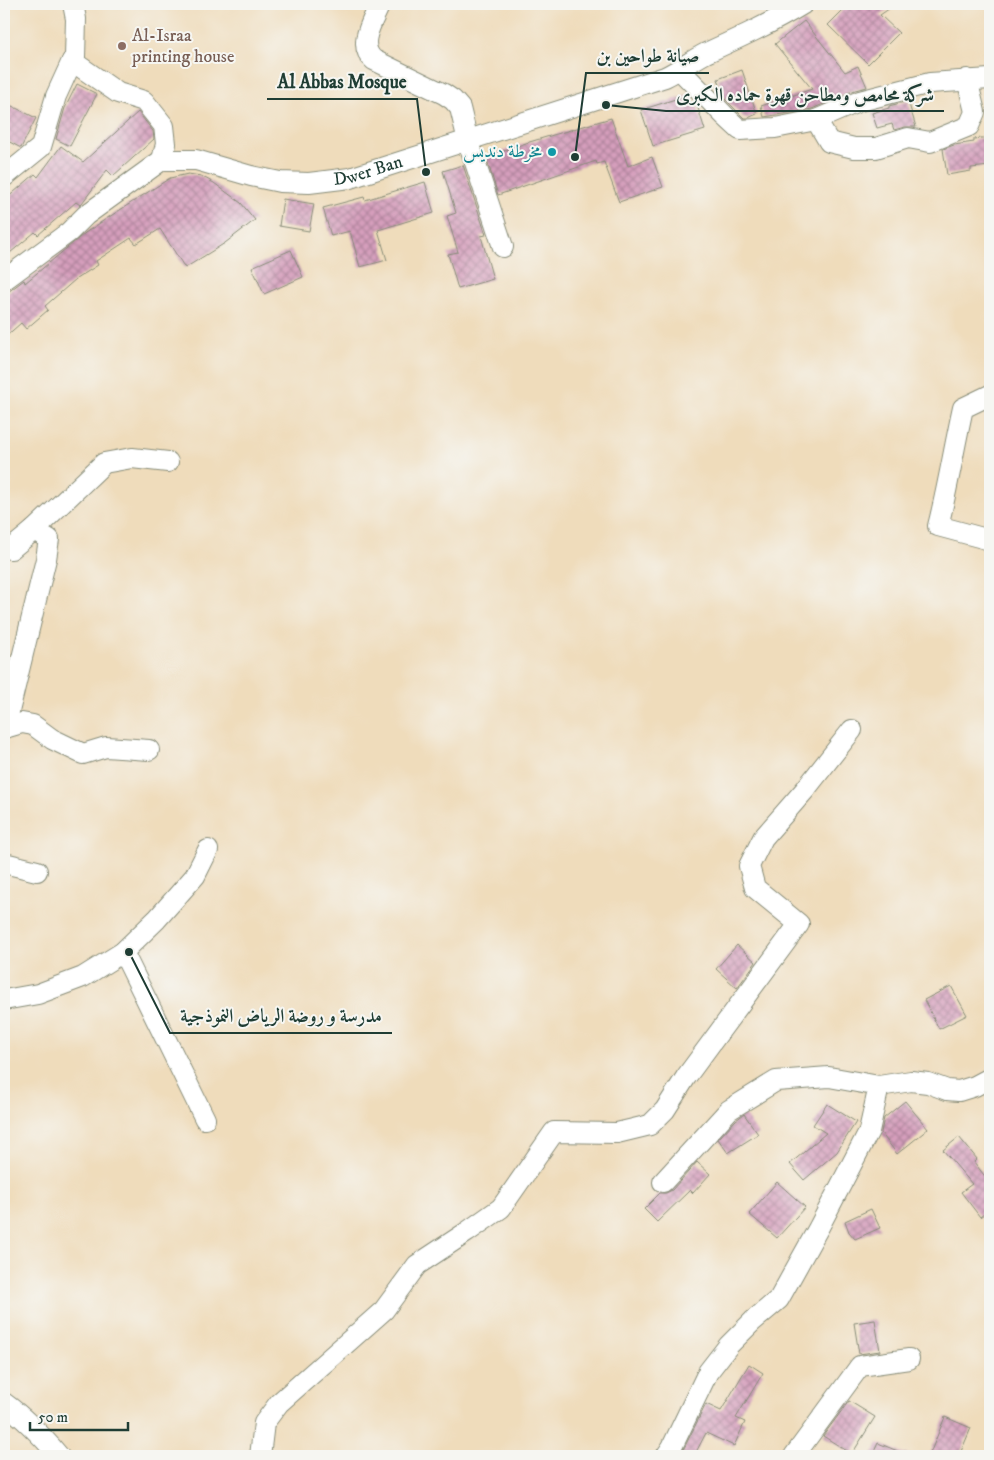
<svg xmlns="http://www.w3.org/2000/svg" width="994" height="1460" font-family="'IM FELL DW Pica',Amiri,serif">
<style>
.building{fill:url(#building-cross-hatch)}
.lines{fill:none;stroke-linecap:round;stroke-linejoin:round}
.minor-casing{stroke:#878c78;stroke-width:22}
.minor{stroke:#fff;stroke-width:20}
.education-dot{fill:#8d6e63;stroke:#f6f6f2;stroke-width:2}
.culture-dot{fill:#0f9aa8;stroke:#f6f6f2;stroke-width:2}
.labels{text-anchor:middle;dominant-baseline:central;stroke-width:4;stroke-linejoin:round;paint-order:stroke}
.education-label{font-size:18px;fill:#785e54;stroke:#f6f6f2;text-anchor:start}
.culture-label{font-size:18px;fill:#0d838f;stroke:#f6f6f2;text-anchor:end}
.street-label{font-size:18px;fill:#1f3d34;stroke:#f6f6f2}
.leader{fill:none;stroke:#1f3d34;stroke-width:2}
.callout-dot{fill:#1f3d34;stroke:#f6f6f2;stroke-width:2}
.callout-label{font-size:19px;text-anchor:middle;font-weight:bold;fill:#1f3d34;stroke:#f6f6f2;stroke-width:4;stroke-linejoin:round;paint-order:stroke}
</style>
<defs>
<pattern id="building-cross-hatch" width="8" height="8" patternUnits="userSpaceOnUse" patternTransform="scale(1.25)"><rect width="8" height="8" fill="#d59ebc"/><path d="M0 0l8 8M0 8l8-8" fill="none" stroke="#ac829a"/></pattern>
</defs>
<rect width="100%" height="100%" fill="#f6f6f2"/>
<filter id="ink" filterUnits="userSpaceOnUse"><feTurbulence type="fractalNoise" baseFrequency=".02" numOctaves="2"/><feDisplacementMap in="SourceGraphic" scale="10" xChannelSelector="R" yChannelSelector="G"/><feConvolveMatrix kernelMatrix="1 2 1 2 8 2 1 2 1" color-interpolation-filters="sRGB"/></filter>
<filter id="wash" filterUnits="userSpaceOnUse"><feTurbulence type="fractalNoise" baseFrequency=".0096" numOctaves="4" result="noise"/><feDisplacementMap in="SourceGraphic" scale="20" xChannelSelector="R" yChannelSelector="G"/><feGaussianBlur stdDeviation="1.12" result="paint"/><feColorMatrix in="noise" values="0 0 0 0 0 0 0 0 0 0 0 0 0 0 0 0 0 1.4 0 .05"/><feComposite in="paint" operator="in"/></filter>
<g filter="url(#wash)">
<rect width="100%" height="100%" fill="#efdcbb"/>
<g id="blocks">
<!-- building -->
<path class="building" d="M849 4H896L880 15 899 33 868 64 828 25Z
M804 21 845 72 858 66 867 87 855 90 812 109 764 117 761 106 812 89 775 44Z
M742 70 757 114 748 118H744L725 99 718 79Z
M77 84 97 94 70 146 56 139 65 108Z
M688 95 697 105 705 130 653 146 641 110Z
M908 101 916 127H905L894 130 892 124 877 128 872 113 889 108V106Z
M4 102 36 118 21 148 4 139Z
M138 112 153 131 154 139 113 176 107 170 82 203 80 205 76 202 38 235 35 232 4 258V209L10 204 6 199 35 174 38 177 61 146 83 162Z
M611 118 628 166 652 157 663 187 619 202 604 162 597 164 596 161 498 195 486 157 526 143Z
M990 137V166L971 168V171L947 175 943 149 954 145 974 142V139Z
M463 165 486 235 481 236 493 279 458 289 448 254 458 252 447 216 456 213 443 171Z
M188 174 201 176 214 183 241 203 255 220 225 243 185 268 160 229 136 244 131 238 96 261 98 265 76 279 45 306 48 310 26 329 21 323 4 338V295L24 280 25 283 85 233 109 217 170 178Z
M425 182 434 213 378 230 387 260 360 267 350 231 331 236 323 208 364 197 365 200Z
M283 199 314 204 309 231 279 226Z
M291 250 303 277 264 294 252 267Z
M737 945 756 962 737 988 716 969Z
M951 986 967 1015 939 1029 924 1000Z
M905 1101 928 1129 897 1154 881 1133 884 1118Z
M827 1104 856 1122 837 1152 804 1180 790 1164 826 1133 813 1125Z
M744 1114 758 1134 728 1153 718 1139 736 1120Z
M959 1137 977 1159 974 1162 990 1183V1209L980 1217 961 1192 972 1184 943 1150Z
M697 1162 710 1174 693 1193 690 1190 657 1222 644 1209 660 1193H666L672 1190Z
M777 1182 805 1207 777 1238 749 1214Z
M871 1209 880 1228 855 1239 849 1232 845 1221Z
M875 1320 880 1351 859 1354 854 1323Z
M749 1364 763 1373 736 1418 745 1422 734 1446 706 1433 694 1456H680L706 1404 721 1411Z
M849 1401 875 1417 852 1454 823 1436Z
M945 1417 971 1428 959 1456H929Z
M878 1443 910 1456H872Z"/>
</g>
</g>
<g filter="url(#ink)">
<use href="#blocks" fill-opacity="0" stroke="#878c78" stroke-width="1"/>
<g class="lines">
<!-- minor casing -->
<g class="minor-casing">
<g id="minor">
<path d="M73 4 76 19 75 57 72 61 118 93 144 101 164 126 166 144 162 160"/>
<path d="M380 4C373 21 356 45 374 60L444 94 453 100 460 108 468 141 503 247"/>
<path d="M680 70 726 117 740 130 775 128 816 120 860 101 930 83 990 79"/>
<path d="M816 120 829 142 854 148H876L908 138 930 142 969 126 975 112 967 79"/>
<path d="M4 177 41 147 56 96 72 61"/>
<path id="s1" d="M4 280 69 232 86 215 162 160H196L251 176 280 182 309 183 350 178 665 77C680 70 692 60 706 53 739 38 772 23 803 4"/>
<path d="M990 395 963 408C954 448 948 487 938 526L990 540"/>
<path d="M4 548 11 549 34 530 104 463 132 458 168 462"/>
<path d="M4 728H5L46 559 49 539 34 530"/>
<path d="M5 728 22 723 33 725 52 739 83 754 106 747 149 750"/>
<path d="M4 863 37 871"/>
<path d="M123 952 205 1119"/>
<path d="M4 1000 38 994 83 977 123 952 157 919 195 876 208 850"/>
<path d="M663 1182 729 1110 776 1081 829 1077 879 1086 911 1081 928 1083 947 1090 959 1091 975 1086 990 1078"/>
<path d="M4 1403C25 1418 42 1436 59 1456"/>
<path d="M260 1456 264 1423 279 1403 384 1310 417 1265 467 1232 501 1208 554 1132 617 1133 650 1125 665 1110 686 1077 799 924 755 888 749 866 763 838 804 791 852 730"/>
<path d="M666 1456 672 1447 708 1372 729 1345 753 1321 779 1299 819 1227 869 1131 879 1086"/>
<path d="M794 1456 860 1366 909 1359"/>
</g>
</g>
<!-- minor -->
<use href="#minor" class="minor"/>
</g>
</g>
<!-- markers -->
<circle class="education-dot" cx="122" cy="46" r="5"/>
<circle class="culture-dot" cx="552" cy="152" r="5"/>
<g class="labels">
<!-- education labels -->
<g class="education-label">
<text x="132" y="36">Al-Israa<tspan x="132" dy="21">printing house</tspan></text>
</g>
<!-- culture labels -->
<g class="culture-label">
<text x="542" y="152">مخرطة دنديس</text>
</g>
<!-- street labels -->
<g class="street-label">
<text stroke="none"><textPath href="#s1" startOffset="409">Dwer Ban</textPath></text>
</g>
</g>
<!-- callouts -->
<path class="leader" d="M575 157L586 73H709M426 172L417 99H267M606 105L666 111H944M129 952L170 1033H392"/>
<g class="callout-dot">
<circle cx="575" cy="157" r="5"/>
<circle cx="426" cy="172" r="5"/>
<circle cx="606" cy="105" r="5"/>
<circle cx="129" cy="952" r="5"/>
</g>
<g class="callout-label">
<text x="648" y="62">صيانة طواحين بن</text>
<text x="342" y="88">Al Abbas Mosque</text>
<text x="805" y="101">شركة محامص ومطاحن قهوة حماده الكبرى</text>
<text x="281" y="1022">مدرسة و روضة الرياض النموذجية</text>
</g>
<!-- margin -->
<rect width="994" height="1460" fill="none" stroke="#f6f6f2" stroke-width="20"/>
<!-- scale -->
<path d="M30 1422v8h98v-8" fill="none" stroke="#1f3d34" stroke-width="2.5"/>
<text x="38" y="1422" font-size="15" fill="#1f3d34" stroke="#f6f6f2" stroke-width="4" paint-order="stroke">50 m</text>
</svg>
